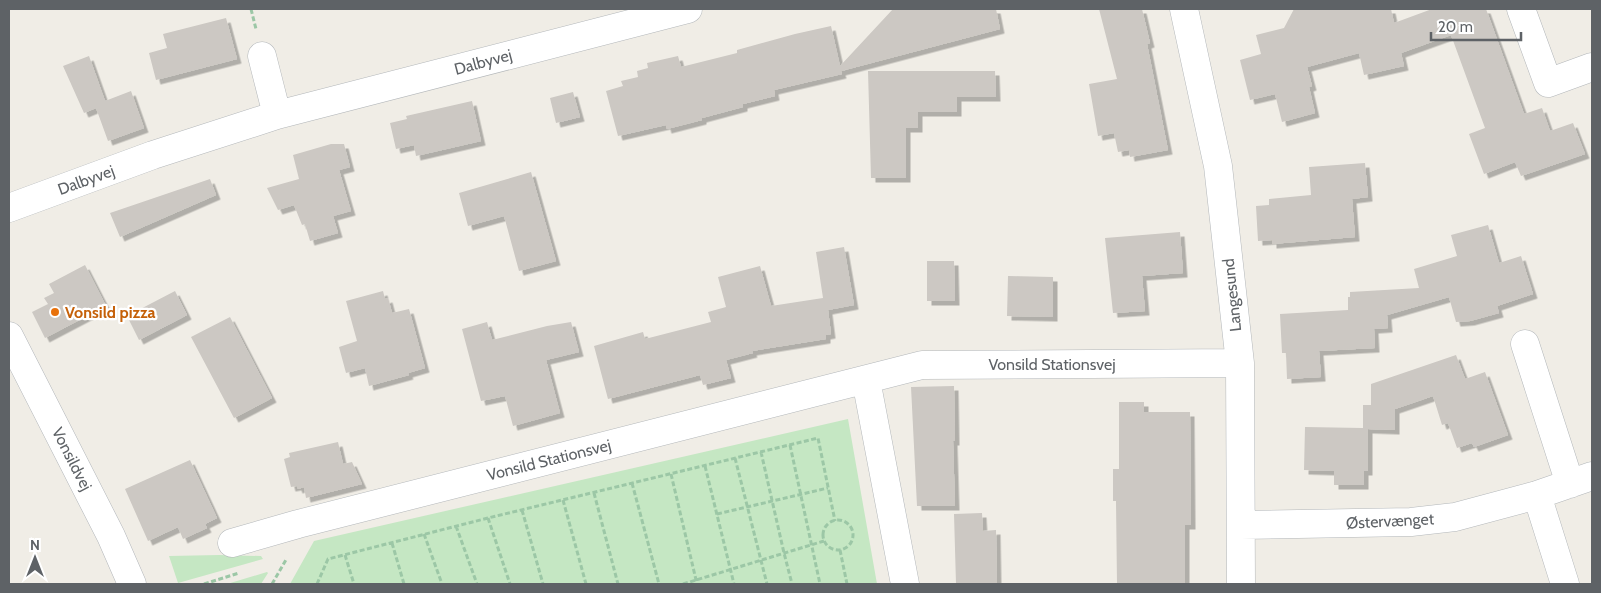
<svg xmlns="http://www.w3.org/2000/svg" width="1601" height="593" font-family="Cabin,sans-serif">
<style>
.green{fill:#c5e7c3}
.building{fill:#ccc8c3;filter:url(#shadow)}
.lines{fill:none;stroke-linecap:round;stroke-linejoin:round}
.street-casing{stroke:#b3b7ba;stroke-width:29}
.secondary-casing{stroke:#b2b6ba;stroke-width:29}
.path{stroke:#9cc7a6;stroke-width:3;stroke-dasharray:5 2.5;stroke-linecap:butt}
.street{stroke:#fff;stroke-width:28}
.secondary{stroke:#fff;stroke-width:28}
.food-dot{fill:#e8710a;stroke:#fff;stroke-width:2}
.labels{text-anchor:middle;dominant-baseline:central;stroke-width:4.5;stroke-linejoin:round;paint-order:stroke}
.street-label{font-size:16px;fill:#5e6266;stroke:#fff}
.food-label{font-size:16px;font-weight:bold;fill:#c56008;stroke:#fff;text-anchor:start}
</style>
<defs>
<filter id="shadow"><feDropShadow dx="4.5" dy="4.5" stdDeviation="0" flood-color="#0004"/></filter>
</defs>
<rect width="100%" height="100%" fill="#f0ede6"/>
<!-- green -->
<path class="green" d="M848 419 877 584H290L314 541Z
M219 555 261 556 263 559 178 583 169 556Z
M267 572 268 573 261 584H227Z"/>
<!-- building -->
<path class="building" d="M893 9H996L1000 29 841 71 842 74 774 90 775 96 743 104V107L702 118V120L667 129 666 125 618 136 606 91 623 86 621 81 638 77 637 71 648 68 647 63 678 56 681 67 737 53V50L795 34 831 26 840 66Z
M1099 9H1142L1150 43 1147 44 1168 150 1130 157 1129 150 1118 152 1114 133 1098 136 1089 84 1117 79Z
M1294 9H1391L1394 23 1432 9H1486L1524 114 1542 108 1550 131 1573 123 1585 154 1521 176 1515 162 1484 174 1469 134 1485 128 1451 35 1401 53 1404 66 1364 75 1359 53 1307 67 1312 86 1309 87 1315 113 1282 122 1275 94 1250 100 1240 60 1261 54 1256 35 1284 28Z
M226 18 237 59 156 80 149 53 167 48 163 34Z
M89 56 105 101 131 91 144 128 108 141 96 108 84 113 63 66Z
M868 71H995L996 97H957V112H918V128H906V178H871Z
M573 92 580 117 556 123 550 98Z
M472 101 481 141 416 156 414 145 396 149 390 123 407 119 406 116Z
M331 144H344L350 167 339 170 351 211 333 216 338 233 310 241 305 224 302 225 294 205 278 210 267 188 299 179 293 155Z
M1365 163 1368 197 1352 199 1355 237 1272 244V240L1258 241 1256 206 1269 205V199L1311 195 1309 167Z
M531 172 556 261 519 271 504 216 468 226 459 193Z
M210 179 216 195 120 237 110 213Z
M1488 225 1499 263 1521 256 1533 294 1497 306 1499 313 1470 321 1456 322 1449 297 1387 315 1388 328 1374 329 1375 348 1319 351 1321 377 1287 379 1286 353H1282L1280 314 1348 310V297H1350V292L1419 288 1414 269 1457 256 1451 235Z
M1180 232 1183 273 1142 276 1145 311 1113 313 1105 238Z
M844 247 854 305 828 310 831 334 826 335V339L752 351 753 353 726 360 731 378 703 385 700 375 608 399 594 346 643 332 645 339 711 322 708 312 726 307 718 277 760 266 771 306 823 298 816 252Z
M927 261H954L955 301H927Z
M85 265 106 306 45 338 32 312 48 304 44 298 54 293 49 284Z
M1008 276 1053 277V317L1007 316Z
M175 291 187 315 139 340 127 316Z
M383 291 385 299 388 298 392 313 409 309 425 368 408 373 409 375 369 386 365 368 346 373 339 347 357 341 346 301Z
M230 317 272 398 234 418 191 337Z
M487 322 492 340 547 326 571 322 579 352 546 360 560 413 513 426 505 396 481 401 462 329Z
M1456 355 1465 379 1485 372 1508 435 1474 447 1472 443 1457 448 1448 423 1442 425 1433 396 1395 409V430L1368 429V471H1364V485H1334V471L1304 470 1305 427 1363 428V405H1371V384Z
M954 386 955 441H953L955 506H917L911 387Z
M1119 402H1144V412H1190L1191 525H1185V584H1117L1116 501H1113V469H1119Z
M338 442 343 464 352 462 362 484 306 498 304 487 298 489 297 486 291 487 284 459 290 457 289 453Z
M190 460 217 518 205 524 207 528 183 539 178 527 148 541 125 489Z
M982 513 983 531 996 530 997 584H956L954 514Z"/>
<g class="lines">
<!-- street casing -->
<g class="street-casing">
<path id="street" d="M1184 9 1218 166 1240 363 1241 584
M1521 9 1548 83 1592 67
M262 56 277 115
M9 208 153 155 277 115 688 9
M1525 344 1570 484
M866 380 905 584
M1537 495 1565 584
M1241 525 1411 522 1455 517 1537 495 1592 476
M232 543 298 524 922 365 1240 363"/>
</g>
<!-- secondary casing -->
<g class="secondary-casing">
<path id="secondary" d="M9 336 111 536 132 584"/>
</g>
<!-- path -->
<path class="path" d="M251 9 256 29
M790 445 820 584
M761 452 784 553 792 584
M735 458 767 584
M705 466 734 584
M671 474 697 584
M632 483 659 584
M594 493 618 584
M563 500 586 584
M522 510 543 584
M717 514 828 488
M488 518 510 584
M823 535a15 15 0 1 1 30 0a15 15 0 1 1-30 0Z
M456 526 477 584
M424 534 442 584
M392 543 404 584
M840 550 847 584
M345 555 354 584
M204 584 239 573
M272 584 287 558
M317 584 328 559 488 518 818 438 835 521
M683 584 824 541"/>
<!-- street -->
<use href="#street" class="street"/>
<!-- secondary -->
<use href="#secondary" class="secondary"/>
</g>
<!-- markers -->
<circle class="food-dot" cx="55" cy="312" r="5"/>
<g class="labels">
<!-- street labels -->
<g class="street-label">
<text transform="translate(483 62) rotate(-15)">Dalbyvej</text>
<text transform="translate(86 180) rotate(-20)">Dalbyvej</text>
<text transform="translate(1232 295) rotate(-96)">Langesund</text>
<text x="1052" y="364">Vonsild Stationsvej</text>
<text transform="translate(72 459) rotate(63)">Vonsildvej</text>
<text transform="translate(549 460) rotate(-14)">Vonsild Stationsvej</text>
<text transform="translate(1390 521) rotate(-3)">Østervænget</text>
</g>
<!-- food labels -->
<g class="food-label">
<text x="65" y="312">Vonsild pizza</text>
</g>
</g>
<!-- border -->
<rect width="1601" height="593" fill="none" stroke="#5e6266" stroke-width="20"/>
<!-- north arrow -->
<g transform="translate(35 558)" stroke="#ffffff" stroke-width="4" paint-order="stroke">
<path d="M0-4L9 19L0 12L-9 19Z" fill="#5e6266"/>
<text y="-8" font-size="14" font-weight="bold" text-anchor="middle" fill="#5e6266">N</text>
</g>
<!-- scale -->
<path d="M1431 32v8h90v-8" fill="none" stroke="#5e6266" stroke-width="2.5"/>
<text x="1438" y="32" font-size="15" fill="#5e6266" stroke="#ffffff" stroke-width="4" paint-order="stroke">20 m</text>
</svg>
